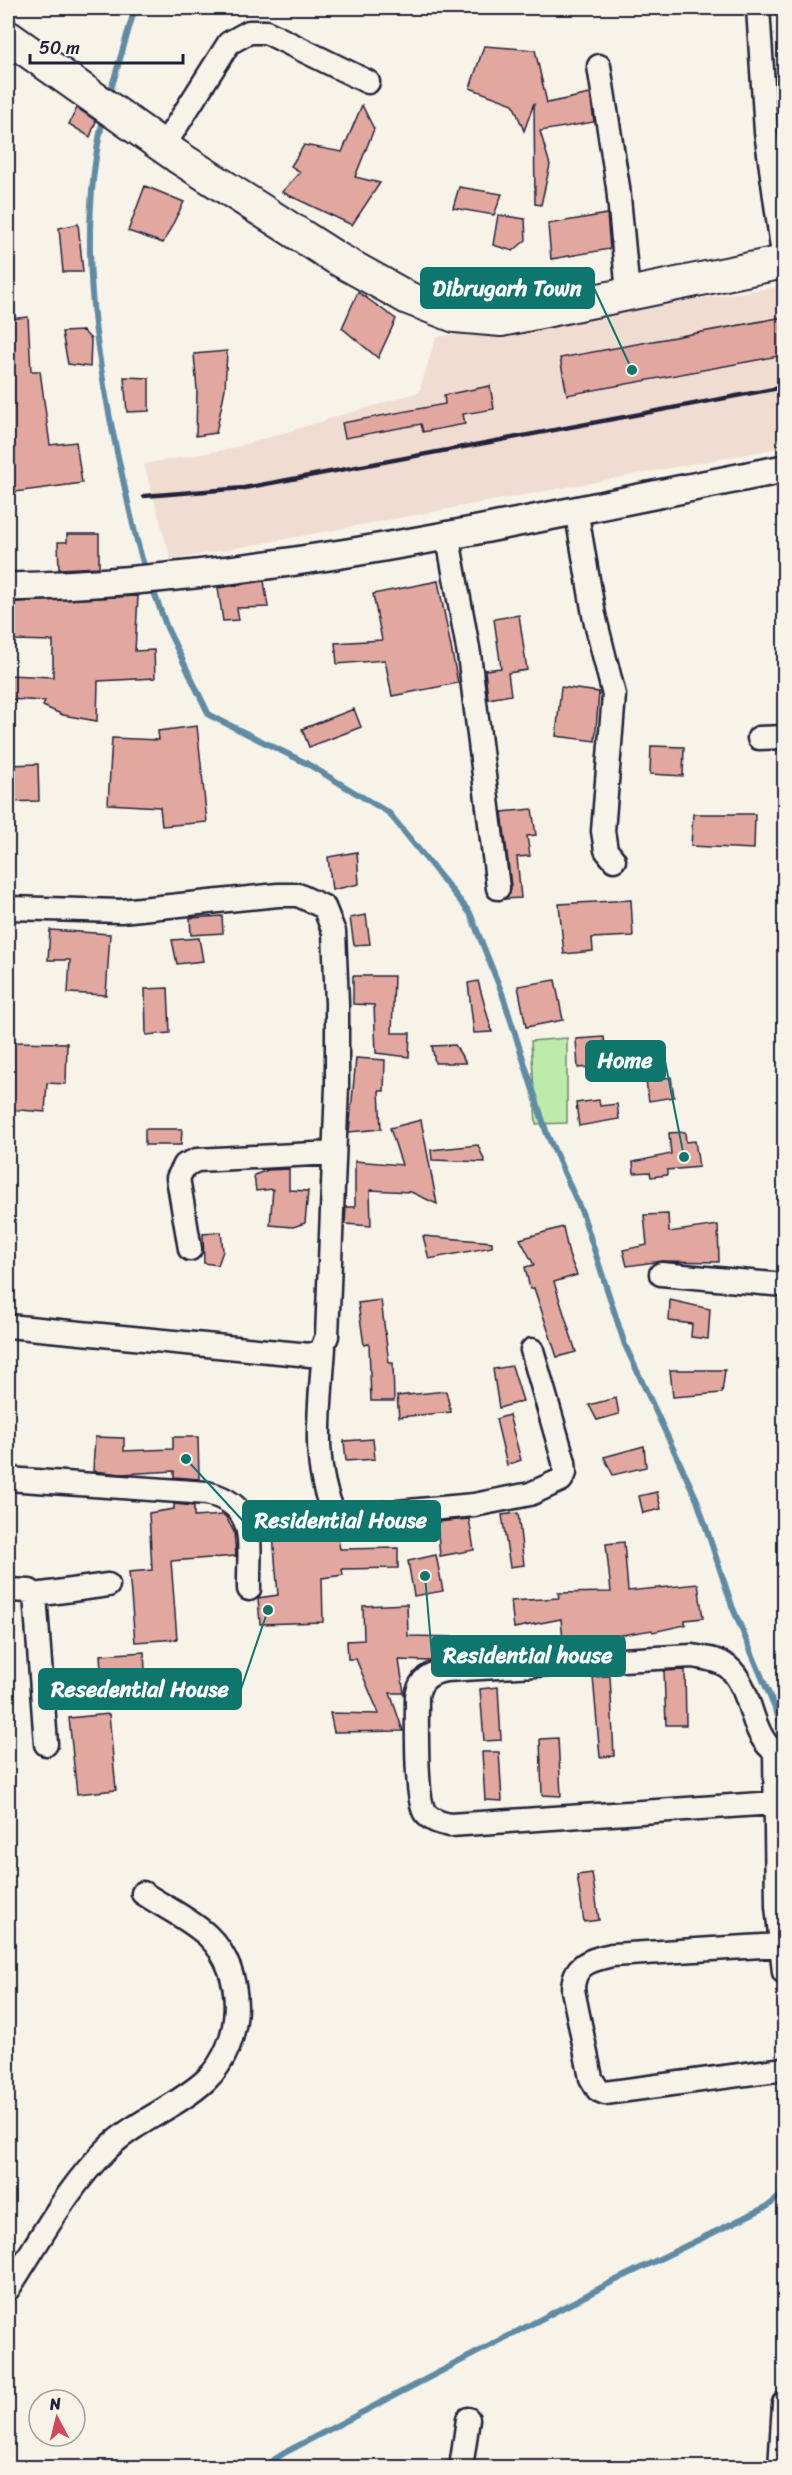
<svg xmlns="http://www.w3.org/2000/svg" width="792" height="2475" font-family="Sriracha,sans-serif">
<style>
.built{fill:#f1dcd2}
.green{fill:#bcebaa;stroke:#6f8672;stroke-width:1.5}
.lines{fill:none;stroke-linecap:round;stroke-linejoin:round}
.stream{stroke:#608ba4;stroke-width:6}
.building{fill:#e2a8a0;stroke:#22223b;stroke-width:1.5}
.minor-casing{stroke:#22223b;stroke-width:27}
.tertiary-casing{stroke:#22223b;stroke-width:32}
.secondary-casing{stroke:#22223b;stroke-width:36}
.minor{stroke:#f7f3e8;stroke-width:22}
.tertiary{stroke:#f7f3e8;stroke-width:27}
.secondary{stroke:#f7f3e8;stroke-width:32}
.rail{stroke:#22223b;stroke-width:4.5}
.leader{fill:none;stroke:#0f766e;stroke-width:2}
.callout-dot{fill:#0f766e;stroke:#f7f3e8;stroke-width:2}
.callout{fill:#0f766e;stroke:#0f766e;stroke-width:2}
.callout-label{font-size:22px;text-anchor:middle;font-weight:bold;fill:#fff}
</style>
<rect width="100%" height="100%" fill="#f7f3e8"/>
<filter id="ink" filterUnits="userSpaceOnUse"><feTurbulence type="fractalNoise" baseFrequency=".0167" numOctaves="2"/><feDisplacementMap in="SourceGraphic" scale="12" xChannelSelector="R" yChannelSelector="G"/><feConvolveMatrix kernelMatrix="1 2 1 2 8 2 1 2 1" color-interpolation-filters="sRGB"/></filter>
<g filter="url(#ink)">
<!-- built -->
<path class="built" d="M784 286V447L171 560 144 464 230 449 419 392 436 337Z"/>
<!-- green -->
<path class="green" d="M567 1038V1123L536 1124 531 1041Z
M784 2263V2383L781 2265Z"/>
<g class="lines">
<!-- stream -->
<path class="stream" d="M109 96 135 8
M104 115C76 233 94 349 120 466 128 501 134 537 146 571
M151 584 167 628 209 715 306 763 389 813 470 913 502 993 547 1134 583 1215 625 1345 697 1500 732 1606 784 1730
M261 2468 286 2452 610 2283 768 2206 784 2193"/>
</g>
<!-- building -->
<path class="building" d="M484 46 535 50 547 103 590 94 594 122 540 131 550 165 541 205 535 204 534 103 524 131 513 104 470 88Z
M362 105 374 129 355 177 380 183 352 225 282 192 300 172 291 166 304 145 342 152Z
M77 108 96 121 90 137 69 124Z
M145 186 184 202 163 243 128 231Z
M459 187 502 194 494 215 453 208Z
M607 214 610 249 551 259 548 224Z
M498 215 525 219 526 240 513 251 493 245Z
M78 224 83 272H63L59 228Z
M358 292 396 319 378 358 342 328Z
M28 317 31 371H40L50 445 76 442 82 483 8 493V441H10L8 319Z
M784 317V355L567 395 560 358Z
M83 331 91 339 90 367 68 364 62 332Z
M227 351 225 389 216 433 196 436 197 390 194 354Z
M124 377 149 378V411L127 412Z
M490 386 494 409 463 414 465 424 423 432 421 424 345 438 342 423 445 404 444 395Z
M67 534H99V567L59 569 58 542H67Z
M264 581 268 607 237 608 239 620 223 621 218 588Z
M438 581 458 683 392 696 385 660 337 664 335 643 382 640 373 594Z
M138 596 135 651 154 650 155 678 98 681 97 721 63 715 43 706 45 701 8 699V675L53 677V641L14 640 15 602Z
M519 615 527 670 508 673 511 695 488 699 485 670 501 668 494 619Z
M561 687 599 692 595 741 556 736Z
M354 709 361 727 309 747 302 729Z
M197 726 207 822 162 826 160 807 108 804 112 738 159 740 158 731Z
M651 746 684 747 683 776 650 774Z
M38 764 39 801 8 802V765Z
M532 809 536 835 527 836 530 856 517 857 521 898 505 899 510 894 511 886 502 812Z
M693 814H755L754 849 691 846Z
M357 852 359 884 332 890 328 857Z
M631 900 633 936 592 938 593 951 564 954 559 904Z
M366 915 370 944 354 945 350 918Z
M222 916 223 933 191 935 190 918Z
M50 930 110 934 106 995 68 993 70 960H48Z
M199 938 203 961 177 964 172 940Z
M353 976H394L392 1033H410L409 1057 376 1053 374 1005 353 1004Z
M555 980 563 1020 526 1027 518 986Z
M478 981 492 1032 474 1033 468 983Z
M168 988 170 1033 146 1035 145 989Z
M604 1037 607 1066 578 1068 576 1039Z
M10 1042 67 1043 66 1084 47 1083 45 1112 8 1109Z
M455 1045 466 1063H435L432 1046Z
M356 1058 385 1060 384 1091H379L381 1129 349 1132Z
M671 1077 674 1097 649 1101 646 1081Z
M599 1100 600 1106 617 1104 619 1119 579 1126 576 1103Z
M421 1120 437 1204 411 1192 370 1190 371 1226 345 1224 346 1207H355V1161L402 1165 390 1128Z
M145 1129H182L181 1145H145Z
M685 1132 686 1142 695 1141 699 1167 667 1170V1175L651 1177 650 1172 634 1173 633 1162 671 1154 669 1133Z
M478 1145 485 1162 432 1160 431 1150Z
M289 1169V1190L308 1191 305 1223 293 1227 270 1225 273 1189 256 1191 254 1175 268 1170Z
M668 1214 669 1232 718 1225 719 1262 662 1261 627 1266 623 1250 647 1245 644 1215Z
M563 1227 569 1255 577 1275 554 1282 576 1352 557 1357 534 1288 530 1289 525 1267 534 1265 520 1239Z
M221 1232 223 1251 218 1265 204 1263 203 1234Z
M423 1236 492 1242V1247L429 1259Z
M381 1300 389 1363H393L394 1401H371L369 1344 364 1345 358 1303Z
M670 1300 710 1309 708 1339 691 1337 692 1324 669 1321Z
M512 1366 523 1401 499 1408 493 1369Z
M670 1370H725L722 1393 673 1397Z
M446 1391 451 1412 399 1417 397 1396Z
M616 1398 619 1414 597 1420 589 1405Z
M509 1415 521 1460 507 1465 496 1419Z
M95 1437 124 1438V1451L173 1449V1437H198L199 1479 174 1477V1471L122 1474 93 1471Z
M373 1439 375 1459 346 1461 344 1441Z
M644 1446 646 1467 613 1475 604 1457Z
M657 1492 661 1509 643 1513 639 1496Z
M174 1504 194 1506V1517L223 1515 226 1517 234 1532 236 1556 171 1561 177 1639 135 1642 129 1572 152 1570 149 1513 174 1509Z
M518 1513 524 1565 510 1567 502 1515Z
M469 1519 474 1550 440 1556 437 1522Z
M336 1528 340 1549 398 1548V1568L342 1569 343 1575 322 1578 323 1622 260 1624 258 1598 278 1595 273 1535Z
M624 1542 628 1591 698 1584 703 1618 685 1620V1625L653 1632 652 1630 585 1641H563L561 1619 514 1628 511 1601 559 1598 558 1593 611 1592 606 1544Z
M436 1555 443 1591 414 1596 408 1561Z
M407 1604 408 1636 459 1637 458 1656 429 1661 399 1660 404 1693H390L403 1731 334 1732 330 1713 379 1714 356 1659H348L347 1641 364 1640 363 1606Z
M144 1652 146 1687 121 1689 122 1699 103 1700 100 1655Z
M685 1670 686 1725H666L664 1671Z
M610 1676 614 1756 600 1757 593 1677Z
M498 1687 501 1740 484 1741 480 1689Z
M109 1714 116 1790 77 1794 69 1718Z
M558 1738 561 1796 542 1795 540 1739Z
M482 1752H499L502 1801 485 1800Z
M592 1873 599 1920 584 1922 577 1875Z"/>
<g class="lines">
<!-- minor casing -->
<g class="minor-casing">
<path id="minor" d="M758 8 766 132 784 262
M599 66 618 187 628 293
M163 147 229 43 249 32H266L368 82
M576 509 594 615 614 695 603 831 606 850 614 860
M447 533 469 654 498 888
M759 738 784 737
M8 908 121 911 278 895H298L324 907 334 932 337 1003V1086L327 1336 321 1351 310 1355 8 1326
M190 1249 178 1178 185 1165 197 1160 333 1153
M661 1274 784 1285
M324 1347C321 1400 310 1464 334 1513L343 1517 474 1505 530 1494 561 1480 565 1473 564 1462 532 1350
M8 1479 207 1493C260 1506 248 1544 249 1589
M8 1590 30 1591 35 1595 46 1744
M35 1595 108 1585
M775 1751 777 1906 784 1972
M774 1803 450 1825C441 1823 431 1821 425 1813 415 1798 417 1718 417 1696 420 1679 430 1673 446 1670L692 1656C704 1658 718 1659 728 1667 750 1685 749 1722 766 1743 770 1749 778 1753 784 1758
M781 1945 612 1955C590 1960 573 1964 573 1990L591 2078 598 2090 605 2093 784 2069
M8 2289C39 2242 67 2187 108 2148 137 2120 177 2107 206 2080 244 2044 247 1973 208 1936 190 1919 164 1907 143 1893
M461 2468 468 2419
M780 2468 784 2403"/>
</g>
<!-- tertiary casing -->
<g class="tertiary-casing">
<path id="tertiary" d="M8 587C266 582 531 518 784 469"/>
</g>
<!-- secondary casing -->
<g class="secondary-casing">
<path id="secondary" d="M8 37 178 157 336 258 408 298 455 316 501 320 784 262"/>
</g>
<!-- minor -->
<use href="#minor" class="minor"/>
<!-- tertiary -->
<use href="#tertiary" class="tertiary"/>
<!-- secondary -->
<use href="#secondary" class="secondary"/>
<!-- rail -->
<path class="rail" d="M144 496 244 488 784 387"/>
</g>
</g>
<!-- callouts -->
<path class="leader" d="M632 370L594 288M684 1157L665 1061M186 1459L243 1521M425 1576L432 1656M268 1610L241 1689"/>
<g class="callout-dot">
<circle cx="632" cy="370" r="6"/>
<circle cx="684" cy="1157" r="6"/>
<circle cx="186" cy="1459" r="6"/>
<circle cx="425" cy="1576" r="6"/>
<circle cx="268" cy="1610" r="6"/>
</g>
<g class="callout">
<rect x="421" y="268" width="173" height="40" rx="6"/>
<rect x="586" y="1041" width="79" height="40" rx="6"/>
<rect x="243" y="1501" width="197" height="40" rx="6"/>
<rect x="432" y="1636" width="193" height="40" rx="6"/>
<rect x="39" y="1669" width="202" height="40" rx="6"/>
</g>
<g class="callout-label">
<text x="507" y="296">Dibrugarh Town</text>
<text x="625" y="1068">Home</text>
<text x="341" y="1528">Residential House</text>
<text x="528" y="1663">Residential house</text>
<text x="140" y="1697">Resedential House</text>
</g>
<!-- margin -->
<rect width="792" height="2475" fill="none" stroke="#f7f3e8" stroke-width="30"/>
<rect x="15" y="15" width="762" height="2445" fill="none" stroke="#22223b" stroke-width="2" filter="url(#ink)"/>
<!-- north arrow -->
<g transform="translate(57 2418) rotate(353)"><circle r="28" fill="#f7f3e8" stroke="#a29fa3" stroke-width="1.5"/>
<path d="M0-4.5L10 22L0 15L-10 22Z" fill="#d1495b"/>
<text y="-9" font-size="16" font-weight="bold" text-anchor="middle" fill="#22223b">N</text>
</g>
<!-- scale -->
<path d="M30 54v9h153v-9" fill="none" stroke="#22223b" stroke-width="3"/>
<text x="39" y="54" font-size="18" fill="#22223b" stroke="#f7f3e8" stroke-width="4.5" paint-order="stroke">50 m</text>
</svg>
